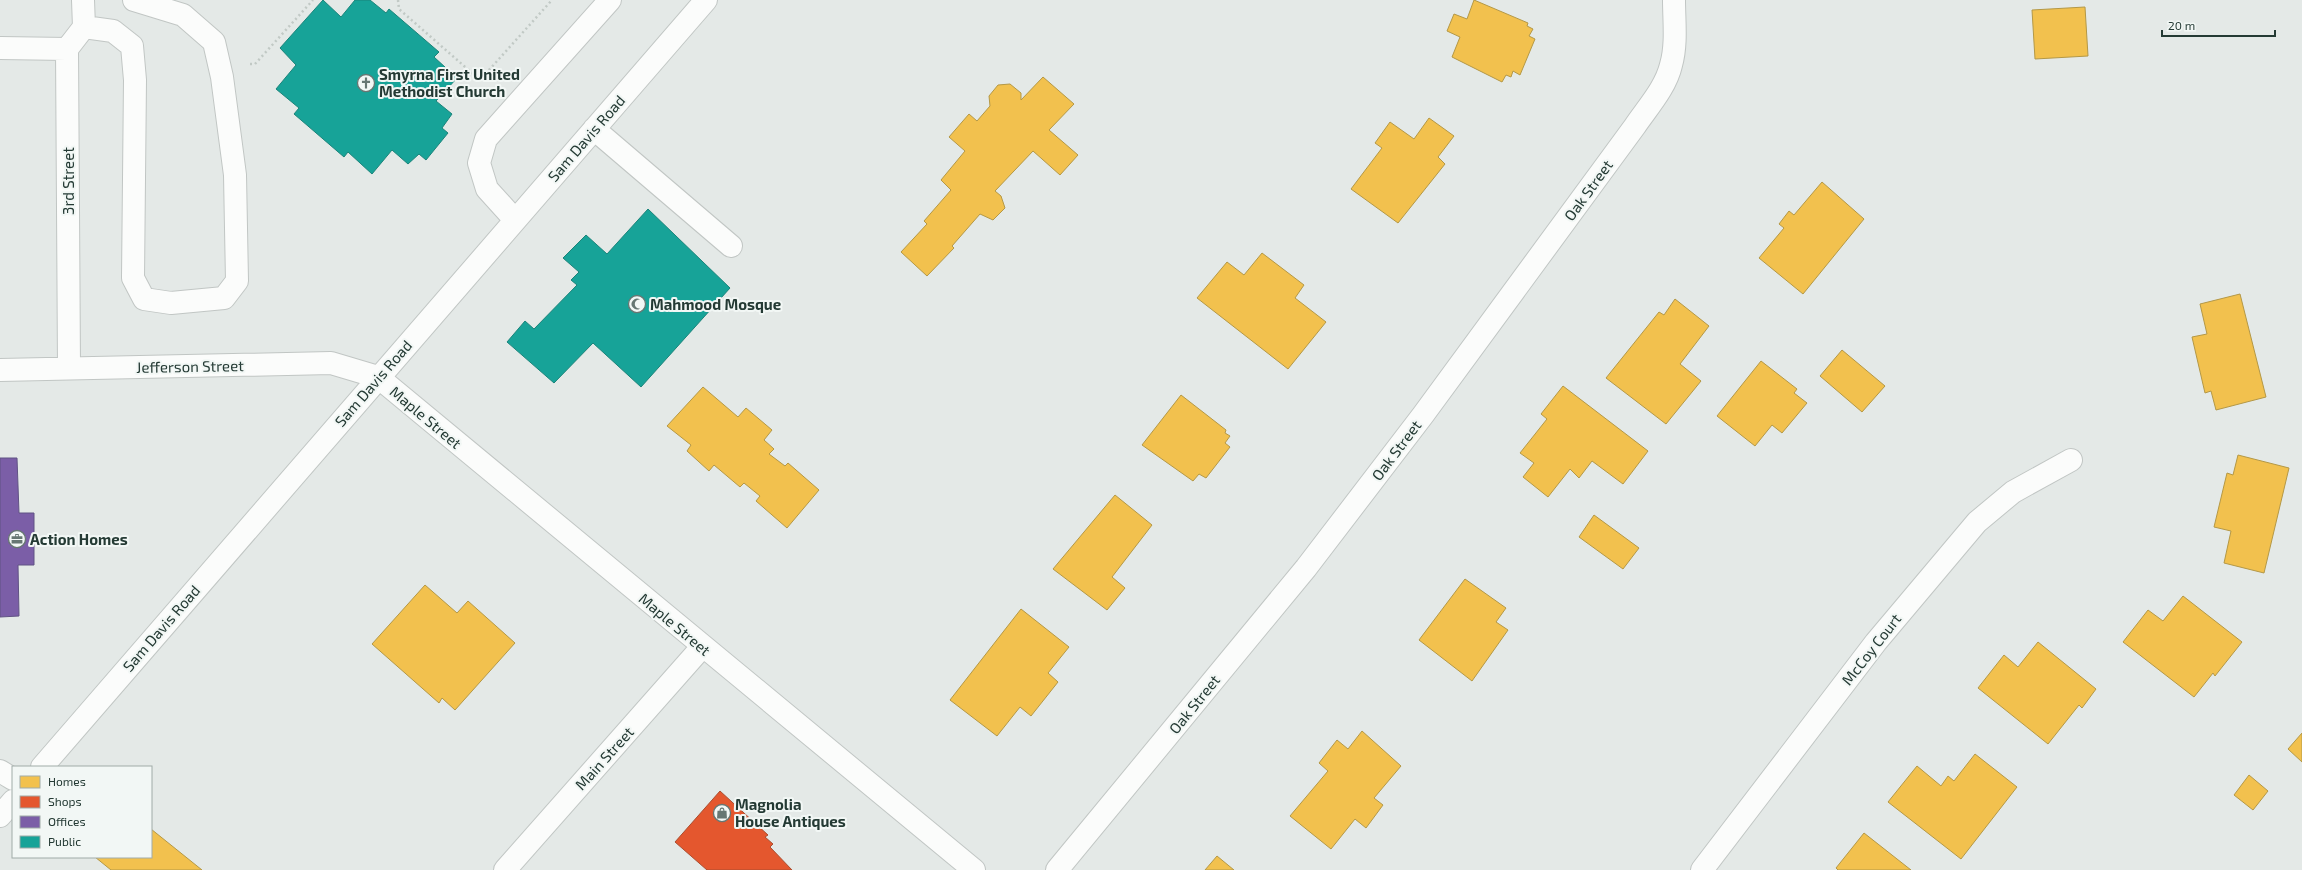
<svg xmlns="http://www.w3.org/2000/svg" width="2302" height="870" font-family="'Exo 2',sans-serif">
<style>
.homes{fill:#f2c14e;stroke:#b49846}
.shops{fill:#e4572e;stroke:#aa4e30}
.offices{fill:#7b5ea7;stroke:#615384}
.public{fill:#17a398;stroke:#1b847a}
.lines{fill:none;stroke-linecap:round;stroke-linejoin:round}
.minor-casing{stroke:#c1c6c4;stroke-width:24}
.path{stroke:#c1c9c5;stroke-width:2.5;stroke-dasharray:2 3;stroke-linecap:butt}
.minor{stroke:#fbfcfb;stroke-width:22}
.labels{text-anchor:middle;dominant-baseline:central;stroke-width:4;stroke-linejoin:round;paint-order:stroke}
.poi-label{font-size:15px;font-weight:bold;fill:#243a34;stroke:#f2f7f5;text-anchor:start}
.street-label{font-size:15px;fill:#243a34;stroke:#f2f7f5}
</style>
<rect width="100%" height="100%" fill="#e4e9e7"/>
<!-- homes -->
<path class="homes" d="M1474 0 1528 23 1527 26 1533 29 1529 36 1535 39 1520 75 1513 71 1511 77 1506 75 1502 82 1452 57 1460 37 1447 31 1454 14 1467 19Z
M2085 7 2088 56 2035 59 2032 10Z
M1043 77 1074 104 1049 130 1078 155 1060 175 1033 151 995 191 1001 196 1005 208 993 220 980 214 952 246 954 248 927 276 901 252 927 224 924 221 951 190 941 180 965 151 949 137 969 114 977 121 990 106 989 96 998 85 1010 84 1021 93V100Z
M1429 118 1454 136 1438 157 1445 164 1398 223 1351 189 1382 148 1375 143 1390 122 1414 139Z
M1822 182 1864 219 1803 294 1759 258 1784 228 1779 224 1789 211 1794 215Z
M1262 253 1304 285 1295 298 1326 322 1288 369 1197 298 1227 262 1244 275Z
M2240 294 2266 397 2216 410 2211 391 2205 393 2192 337 2207 334 2200 304Z
M1675 299 1709 326 1680 364 1701 381 1666 424 1606 378 1659 312 1664 315Z
M1842 350 1885 386 1862 412 1820 376Z
M1761 361 1797 389 1794 393 1807 403 1782 433 1772 425 1755 446 1717 416Z
M1563 386 1648 451 1623 484 1592 461 1579 478 1570 469 1548 497 1523 477 1534 463 1520 453 1547 419 1541 414Z
M703 387 738 417 746 408 772 430 764 440 774 449 769 454 785 466 788 463 819 490 787 528 756 501 760 496 744 483 740 487 714 465 709 471 687 451 691 445 667 426Z
M1181 395 1226 430 1225 433 1230 436 1225 443 1230 447 1206 478 1199 474 1193 481 1142 445Z
M2238 455 2289 468 2264 573 2224 563 2231 531 2214 527 2227 473 2233 475Z
M1115 495 1152 525 1112 577 1125 588 1107 610 1053 569Z
M1594 515 1639 548 1623 569 1579 537Z
M1465 579 1506 608 1496 622 1508 630 1472 681 1419 640Z
M425 585 457 613 468 601 515 643 455 710 442 698 439 703 372 644Z
M2183 596 2242 642 2215 676 2213 673 2194 697 2123 642 2148 610 2163 621Z
M1021 609 1069 647 1048 673 1058 682 1031 716 1020 707 997 736 950 700Z
M2038 642 2096 689 2082 708 2079 705 2048 744 1978 688 2004 655 2018 667Z
M1362 731 1401 766 1374 798 1383 805 1366 828 1355 819 1331 849 1290 816 1328 771 1319 763 1337 740 1348 749Z
M2302 733V762L2288 749Z
M1975 754 2017 787 1961 859 1888 802 1917 766 1941 786 1948 776 1954 781Z
M2249 775 2268 791 2253 810 2234 795Z
M151 829 202 870H111L95 857H151Z
M1864 833 1911 870H1838L1836 868Z
M1217 856 1234 870H1205Z"/>
<!-- shops -->
<path class="shops" d="M720 791 768 835 765 837 773 844 770 847 792 870H707L675 842Z"/>
<!-- offices -->
<path class="offices" d="M0 458H17L19 513H34V565H18L19 616 0 617Z"/>
<!-- public -->
<path class="public" d="M323 0 341 17 355 0H370L386 13 389 9 439 52 434 57 457 78 436 101 452 114 442 128 448 133 426 160 419 154 408 164 392 150 372 174 348 152 344 157 294 114 299 108 276 89 296 65 280 48Z
M648 209 730 288 641 387 593 343 554 383 507 342 525 321 534 329 577 285 571 280 579 272 563 258 586 235 607 254Z"/>
<g class="lines">
<!-- minor casing -->
<g class="minor-casing">
<path id="minor" d="M84 27 113 31 132 46 135 80 133 278 144 299 171 303 224 298 237 281 235 175 222 77 214 42 183 15 134 0
M0 48 67 49
M594 129 731 246
M515 220 487 189 479 163 486 139 610 0
M69 367 67 49 84 27 83 0
M0 370 331 363 378 377 974 870
M42 767 706 0
M0 771 13 779
M0 816 13 801
M505 870 702 647
M1057 870 1306 568 1423 415 1635 126C1648 107 1666 87 1671 65 1677 44 1674 21 1674 0
M1702 870 1876 642 1977 522 2013 492 2071 460"/>
</g>
<!-- path -->
<path class="path" d="M398 0 399 9 480 80 552 0
M250 64H255L313 0"/>
<!-- minor -->
<use href="#minor" class="minor"/>
</g>
<!-- icons -->
<defs>
<g id="church-ring" transform="scale(0.9)"><circle r="9.5" fill="#f2f7f5" stroke="#677773" stroke-width="1.5"/><path d="M-1.2-6h2.4v3.5h3.3v2.4h-3.3V6h-2.4V-.1h-3.3v-2.4h3.3Z" fill="#677773"/></g>
<g id="mosque-ring" transform="scale(0.9)"><circle r="9.5" fill="#f2f7f5" stroke="#677773" stroke-width="1.5"/><path d="M3.5-4.9A6 6 0 1 0 3.5 4.9A5 5 0 1 1 3.5-4.9Z" fill="#677773"/></g>
<g id="office-ring" transform="scale(0.9)"><circle r="9.5" fill="#f2f7f5" stroke="#677773" stroke-width="1.5"/><path d="M-6-3h4V-5.5h4V-3h4V5H-6ZM-1-4.5V-3h2v-1.5ZM-6 0V1H6V0Z" fill="#677773"/></g>
<g id="shop-ring" transform="scale(0.9)"><circle r="9.5" fill="#f2f7f5" stroke="#677773" stroke-width="1.5"/><path d="M-5-2.5h2.3a2.7 3.5 0 0 1 5.4 0H5L5.5 6h-11ZM-1.5-2.5h3a1.5 2.3 0 0 0-3 0Z" fill="#677773"/></g>
</defs>
<g fill-rule="evenodd">
<use href="#church-ring" x="366" y="83"/>
<use href="#mosque-ring" x="637" y="304"/>
<use href="#office-ring" x="17" y="539"/>
<use href="#shop-ring" x="722" y="813"/>
</g>
<g class="labels">
<!-- poi labels -->
<g class="poi-label">
<text x="379" y="74">Smyrna First United<tspan x="379" dy="17">Methodist Church</tspan></text>
<text x="650" y="304">Mahmood Mosque</text>
<text x="30" y="539">Action Homes</text>
<text x="735" y="804">Magnolia<tspan x="735" dy="17">House Antiques</tspan></text>
</g>
<!-- street labels -->
<g class="street-label">
<text transform="translate(586 138) rotate(-49)">Sam Davis Road</text>
<text transform="translate(68 181) rotate(-90)">3rd Street</text>
<text transform="translate(1588 190) rotate(-54)">Oak Street</text>
<text transform="translate(190 366) rotate(-1)">Jefferson Street</text>
<text transform="translate(373 383) rotate(-49)">Sam Davis Road</text>
<text transform="translate(426 417) rotate(40)">Maple Street</text>
<text transform="translate(1396 450) rotate(-53)">Oak Street</text>
<text transform="translate(675 624) rotate(40)">Maple Street</text>
<text transform="translate(161 628) rotate(-49)">Sam Davis Road</text>
<text transform="translate(1871 649) rotate(-52)">McCoy Court</text>
<text transform="translate(1194 704) rotate(-51)">Oak Street</text>
<text transform="translate(604 758) rotate(-48)">Main Street</text>
</g>
</g>
<!-- legend -->
<rect x="12" y="766" width="140" height="92" fill="#f2f7f5" stroke="#a0aba8"/>
<rect x="20" y="776" width="20" height="12" fill="#f2c14e" stroke="#a0aba8"/>
<text x="48" y="786" font-size="12" fill="#243a34">Homes</text>
<rect x="20" y="796" width="20" height="12" fill="#e4572e" stroke="#a0aba8"/>
<text x="48" y="806" font-size="12" fill="#243a34">Shops</text>
<rect x="20" y="816" width="20" height="12" fill="#7b5ea7" stroke="#a0aba8"/>
<text x="48" y="826" font-size="12" fill="#243a34">Offices</text>
<rect x="20" y="836" width="20" height="12" fill="#17a398" stroke="#a0aba8"/>
<text x="48" y="846" font-size="12" fill="#243a34">Public</text>
<!-- scale -->
<path d="M2162 30v6h113v-6" fill="none" stroke="#243a34" stroke-width="2"/>
<text x="2168" y="30" font-size="12" fill="#243a34" stroke="#f2f7f5" stroke-width="3" paint-order="stroke">20 m</text>
</svg>
